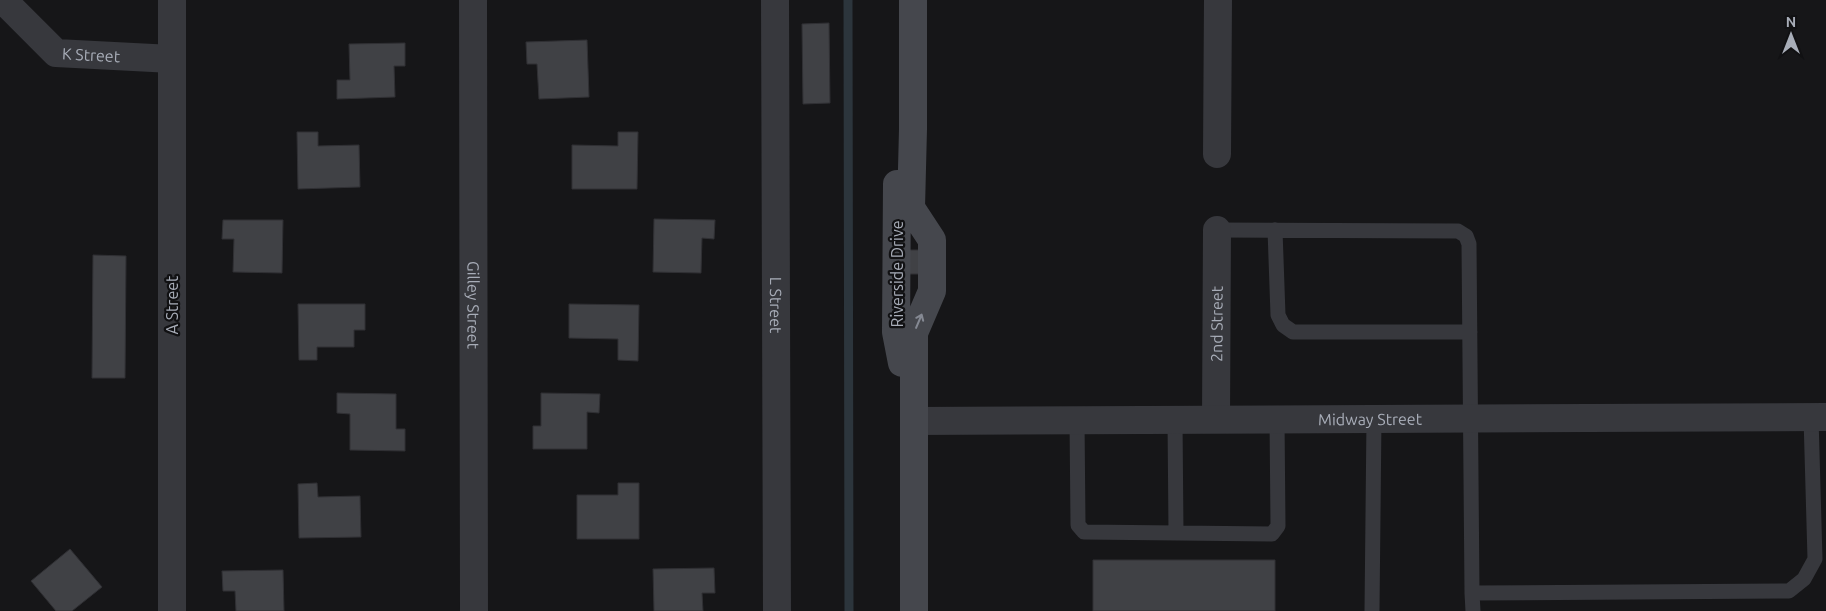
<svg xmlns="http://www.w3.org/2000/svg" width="1826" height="611" font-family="Ubuntu,sans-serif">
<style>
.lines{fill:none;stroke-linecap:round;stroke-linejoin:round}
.stream{stroke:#2c353c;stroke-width:9}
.building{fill:#404145;stroke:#303034}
.lane{stroke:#37383d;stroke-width:15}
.street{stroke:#37383d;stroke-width:28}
.secondary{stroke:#45474d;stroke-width:28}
.oneway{stroke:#858993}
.labels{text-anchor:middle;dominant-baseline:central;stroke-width:4.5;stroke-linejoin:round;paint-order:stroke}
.street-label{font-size:16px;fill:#a8adb8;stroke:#111113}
</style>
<rect width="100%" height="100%" fill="#161618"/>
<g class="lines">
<!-- stream -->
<path class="stream" d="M848 0 849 611"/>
</g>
<!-- building -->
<path class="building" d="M829 23 830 103 803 104 802 24Z
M587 40 589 97 539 99 537 64H527L526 42Z
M405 43V66H394L395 97 337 99V80H350L349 44Z
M297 132H318V146L359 145 360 187 298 189Z
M618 132H638L637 189H572V145L618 146Z
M654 219 715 220 714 239 702 238 701 273 653 272Z
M223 220H283L282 273 233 272 234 239H222Z
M903 250H922V274H903Z
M93 255 126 256 125 378H92Z
M298 304H365V330H354V347H317V360H299Z
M569 304 639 305 638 361 618 360V339L569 338Z
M337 393 396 394V429H405V451L350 450V414L337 413Z
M541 393 600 394 599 413 587 412V449H533V426H541Z
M317 483 318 497 360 496 361 537 299 538 298 484Z
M618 483H639V539H577V495H618Z
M70 549 102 587 72 611H56L31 581Z
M1093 560H1275V611H1093Z
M714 568 715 593H702L703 611H654L653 569Z
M283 570 284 611H236L235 591H223L222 571Z"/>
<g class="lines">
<!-- lane -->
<path class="lane" d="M1217 230 1458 231 1466 236 1469 244 1472 593 1789 591 1804 579 1815 559 1811 417
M1275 230 1278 315 1283 325 1293 332H1470
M1077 419 1078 525 1084 532 1272 534 1278 526 1277 418
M1175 419 1176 533
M1472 593 1473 611
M1372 611 1374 418"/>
<!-- street -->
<g class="street">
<path id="s1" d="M3 0 56 53 172 59"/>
<path d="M172 0V611"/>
<path id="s2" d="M473 0 474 611"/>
<path id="s3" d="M775 0 777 611"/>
<path d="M1217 154 1218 0"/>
<path id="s4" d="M1216 418 1217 230"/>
<path id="s5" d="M914 421 1826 417"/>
</g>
<!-- secondary -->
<path class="secondary" d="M913 0V129L911 208 932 240V291L914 333V611
M897 184 896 332 902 363"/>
</g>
<!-- one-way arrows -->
<defs><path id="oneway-shaft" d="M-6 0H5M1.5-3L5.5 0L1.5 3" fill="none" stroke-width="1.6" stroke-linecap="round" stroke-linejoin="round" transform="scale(1.25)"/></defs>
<use class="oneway" href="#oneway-shaft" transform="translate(919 321) rotate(-67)"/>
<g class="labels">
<!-- street labels -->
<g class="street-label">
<text stroke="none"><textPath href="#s1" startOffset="110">K Street</textPath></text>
<text transform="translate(897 274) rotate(-90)">Riverside Drive</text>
<text transform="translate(172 305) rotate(-90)">A Street</text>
<text stroke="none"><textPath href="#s2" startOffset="305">Gilley Street</textPath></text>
<text stroke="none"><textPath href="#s3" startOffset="305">L Street</textPath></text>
<text stroke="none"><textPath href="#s4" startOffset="94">2nd Street</textPath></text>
<text stroke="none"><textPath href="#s5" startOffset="456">Midway Street</textPath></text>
</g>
</g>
<!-- north arrow -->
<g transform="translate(1791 35)" stroke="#111113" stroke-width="4" paint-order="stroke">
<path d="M0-4L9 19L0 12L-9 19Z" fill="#a8adb8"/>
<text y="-8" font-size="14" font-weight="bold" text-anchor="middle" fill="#a8adb8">N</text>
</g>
</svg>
